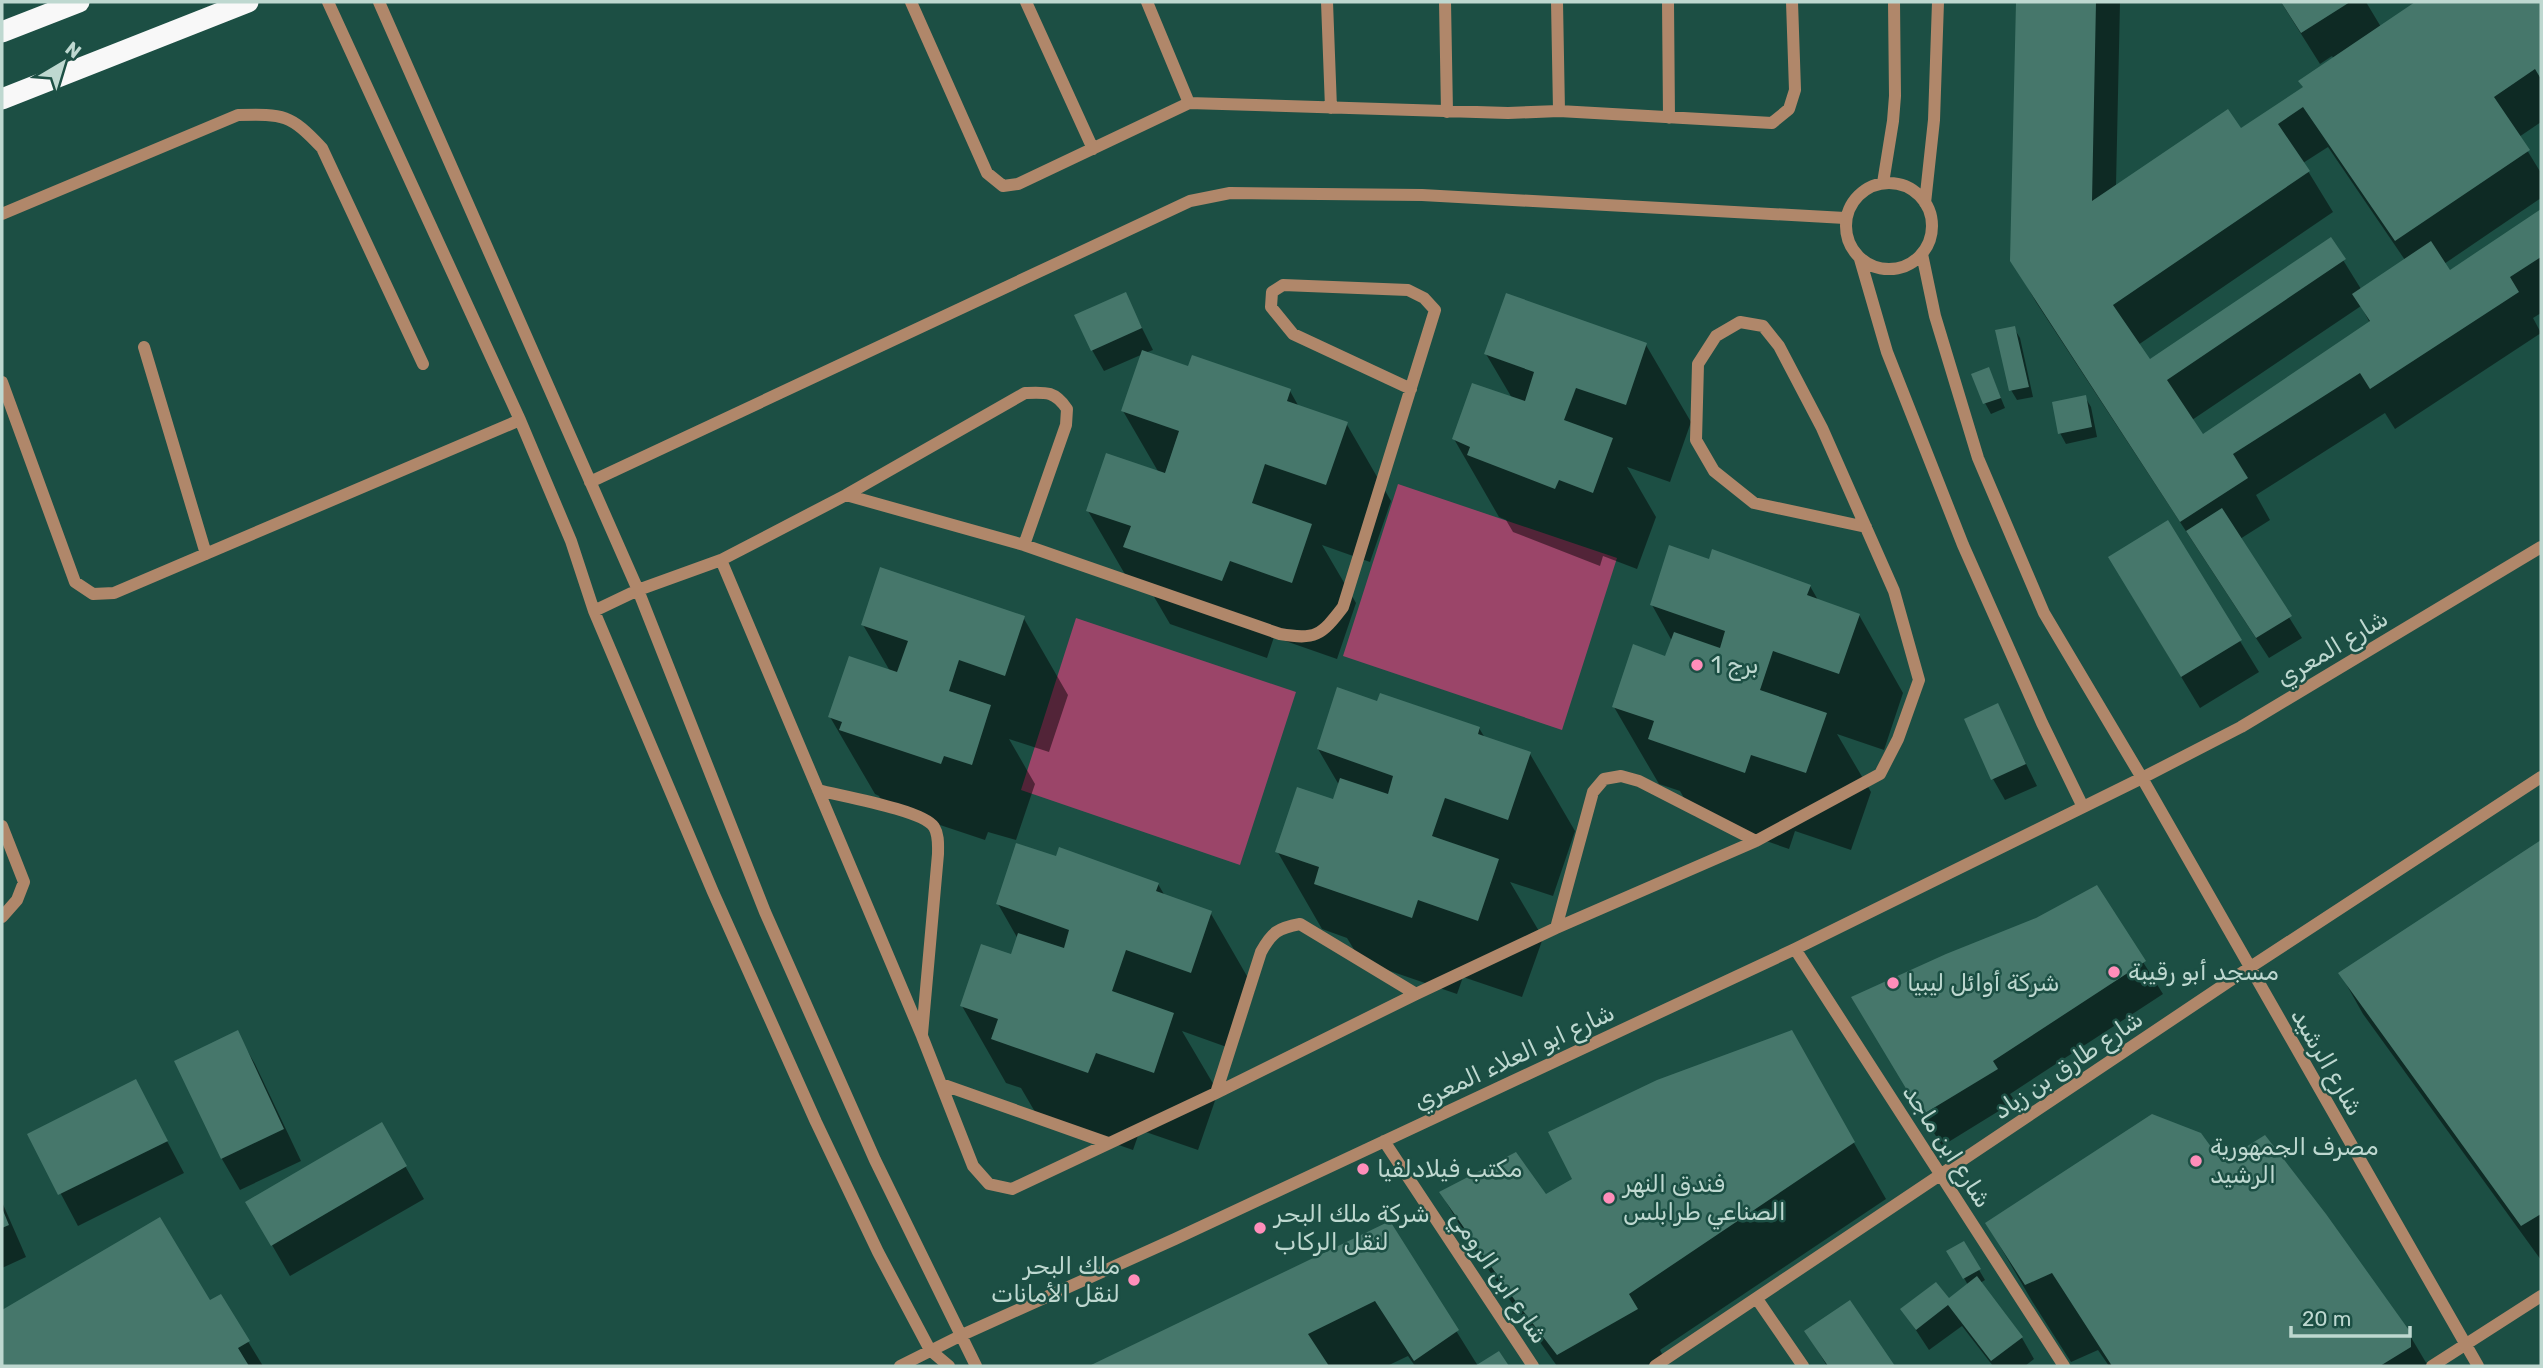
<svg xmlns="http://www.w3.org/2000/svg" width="2543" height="1368" font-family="Rubik,Vazirmatn,sans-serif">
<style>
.green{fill:#9b4569}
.shadow{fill:#0007;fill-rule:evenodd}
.building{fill:#46776b}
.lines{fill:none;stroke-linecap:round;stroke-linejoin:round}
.minor{stroke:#b0876a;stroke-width:12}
.highway{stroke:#f8f8f8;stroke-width:21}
.poi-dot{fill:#ff8eba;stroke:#1c4f44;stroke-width:2.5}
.labels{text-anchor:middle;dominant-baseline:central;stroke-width:5;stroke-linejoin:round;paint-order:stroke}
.street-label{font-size:24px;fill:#bed8d0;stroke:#1c4f44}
.poi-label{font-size:24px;fill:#bed8d0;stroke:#1c4f44;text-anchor:start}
</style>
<rect width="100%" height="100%" fill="#1c4f44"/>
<!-- green -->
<path class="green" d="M1398 484 1617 558 1562 730 1343 656Z
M1076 618 1296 692 1240 865 1021 790Z"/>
<!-- shadow -->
<path class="shadow" d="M2018 2H2120L2116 186 2241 131 2304 88 2334 59 2332 56 2320 64 2281 2H2366L2381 27 2418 2H2541V122L2519 137 2541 173V198L2444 264 2450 272 2541 211V313L2533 318 2541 333 2395 429 2385 413 2256 495 2270 520 2240 539 2302 638 2269 658 2036 302 2012 260ZM2328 147 2405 260 2361 289 2330 239 2149 361 2138 345 2333 212 2303 163ZM2361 306 2370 323 2203 436 2192 420Z
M1125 294 1153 350 1145 353 1189 368 1290 391 1299 407 1346 423 1391 501 1370 562 1322 545 1356 603 1337 659 1274 637 1267 658 1170 624 1153 595 1133 588 1088 511 1159 473 1123 411 1143 354 1104 371 1092 350Z
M2014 328 2020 338 2033 397 2017 400 2011 390Z
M1646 345 1691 422 1670 482 1627 467 1656 517 1637 569 1603 556 1600 566 1513 532 1506 520 1499 517 1454 439 1512 398 1486 354Z
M1989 369 2005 408 1991 414 1985 403Z
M2085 397 2091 407 2097 437 2066 444 2060 433Z
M1710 561 1810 586 1818 600 1859 615 1903 693 1884 750 1837 734 1871 792 1851 850 1795 831 1789 849 1694 816 1680 791 1659 784 1614 707 1667 658 1672 641 1652 605Z
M2128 589 2240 641 2259 672 2200 708Z
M1023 617 1068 695 1049 752 1009 739 1035 784 1016 840 988 832 985 840 886 807 879 796 875 794 830 717 890 671 863 625Z
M1378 703 1479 728 1485 738 1530 754 1575 831 1553 896 1510 882 1543 938 1522 997 1463 977 1457 994 1361 961 1347 938 1322 929 1277 851 1334 801 1339 785 1318 749Z
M1997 705 2037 786 2005 800 1993 779Z
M2541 842V1260L2363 1014 2340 973Z
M1057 859 1158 884 1165 896 1210 912 1255 990 1235 1050 1182 1031 1218 1092 1198 1150 1140 1130 1133 1150 1038 1117 1021 1088 1006 1083 962 1006 1012 956 1018 939 998 904Z
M2096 887 2163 994 2010 1094 2015 1101 1942 1146 1871 1029 2037 919Z
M237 1033 255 1064 301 1161 240 1190 222 1159 176 1061Z
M1791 1033 1886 1199 1660 1350 1668 1365 1666 1366H1557L1473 1248 1441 1193 1545 1196 1574 1180Z
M135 1081 184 1173 78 1226 29 1134Z
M381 1124 424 1199 290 1276 247 1202Z
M2221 1164 2409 1334 2428 1366H2109L2098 1350 2071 1362 2032 1301 1987 1224Z
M2 1202 26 1257 2 1268Z
M160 1219 209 1303 220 1296 263 1366H2V1313Z
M1389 1223 1478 1366H1415L1408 1356 1387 1366H1093Z
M1963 1243 1985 1280 1980 1283 2022 1338 2034 1359 2025 1366H1993L1962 1326 1929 1350 1902 1309 1948 1300 1968 1285 1949 1252Z
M1850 1303 1893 1366H1827L1806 1331Z"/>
<!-- building -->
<path class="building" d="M2016 2H2096L2092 201 2228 109 2241 128 2303 87 2298 81 2415 2H2541V79L2535 69 2494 97 2530 150 2395 241 2303 107 2278 124 2310 171 2113 305 2150 359 2331 237 2346 259 2167 380 2203 434 2370 321 2352 294 2431 241 2450 270 2541 209V257L2510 277 2519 292 2370 389 2360 373 2233 454 2248 478 2180 522 2010 261Z
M2281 2H2350L2301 33Z
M1126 292 1142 328 1091 351 1074 315Z
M1506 293 1647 343 1626 405 1576 388 1564 420 1613 438 1593 493 1559 480 1555 489 1467 455 1470 447 1452 439 1472 383 1525 401 1534 372 1484 354Z
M2015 326 2029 387 2009 391 1995 330Z
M1142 350 1188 366 1192 355 1291 389 1287 401 1348 422 1326 485 1265 464 1252 503 1312 524 1292 583 1230 561 1222 581 1123 547 1131 526 1086 511 1106 453 1165 473 1179 431 1121 411Z
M1989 367 2001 398 1983 404 1971 374Z
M2086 395 2092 427 2058 434 2052 402Z
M2222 508 2292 616 2256 638 2186 531Z
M2168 520 2242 640 2181 677 2108 557Z
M1669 545 1709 559 1712 549 1811 585 1807 595 1860 614 1839 674 1773 651 1760 690 1827 713 1806 773 1751 755 1745 773 1648 739 1654 721 1612 707 1633 644 1665 656 1674 632 1720 648 1725 631 1650 605Z
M880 567 1025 616 1005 676 959 660 949 691 991 705 972 765 944 756 941 764 839 730 842 722 828 717 849 656 897 672 908 641 861 625Z
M1337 687 1377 701 1380 693 1480 727 1478 734 1531 752 1508 820 1445 798 1432 836 1499 859 1478 921 1418 900 1412 918 1314 884 1319 867 1275 852 1297 787 1333 799 1340 778 1388 794 1393 776 1317 749Z
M1998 703 2026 764 1991 780 1964 719Z
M2541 840V1214L2521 1226 2338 973Z
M1016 843 1056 856 1059 847 1159 883 1156 891 1212 911 1191 973 1126 950 1112 991 1174 1013 1154 1073 1096 1053 1088 1073 991 1039 998 1019 960 1006 981 944 1011 954 1018 933 1064 948 1069 930 996 904Z
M2097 885 2146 961 1993 1061 1998 1069 1922 1115 1851 997 1946 954 2036 918Z
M238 1030 284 1129 221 1159 174 1061Z
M1792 1030 1855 1142 1629 1294 1638 1309 1557 1355 1514 1299 1439 1192 1516 1152 1546 1194 1572 1179 1548 1132 1657 1080Z
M136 1079 168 1141 58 1195 27 1134Z
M2152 1114 2201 1133 2222 1162 2265 1135 2326 1214 2411 1333V1347L2380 1366H2112L2052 1273 2025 1285 1985 1223Z
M382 1122 407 1166 271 1246 245 1202Z
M2 1208 9 1225 2 1228Z
M160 1217 210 1300 221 1294 250 1341 238 1348 249 1366H2V1310Z
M1390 1221 1459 1330 1414 1361 1375 1301 1308 1334 1329 1366H1089Z
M1964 1241 1981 1269 1963 1279 1946 1251Z
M1977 1276 2023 1337 1991 1361 1948 1305 1916 1330 1900 1309 1936 1282 1949 1298Z
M1850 1300 1895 1366H1828L1804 1331Z
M1499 1351 1509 1366H1475Z"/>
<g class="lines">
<!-- minor -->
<path class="minor" d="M328 2 520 420 571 541 594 611 713 892 816 1122 878 1252 930 1350 949 1366
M379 2 638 590 765 912 875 1160 976 1366
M911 2 987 173 1003 186 1018 184 1189 103 1508 113 1559 111 1772 123 1789 109 1795 90 1792 2
M1026 2 1093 149
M1147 2 1189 103
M1327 2 1331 108
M1445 2 1447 112
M1557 2 1559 111
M1668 2 1669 118
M1883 183 1893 121 1895 96 1894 2
M1846 226a43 43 0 1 1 86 0a43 43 0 1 1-86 0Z
M1925 203 1934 120 1938 2
M2 214 238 115C284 114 290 114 322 148L423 364
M1922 254 1935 316 1978 458 2044 613 2142 778 2478 1366
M1860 259 1887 352 1963 545 2042 723 2083 807
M144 347 206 554
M2 382 75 582 93 594 114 593 520 420
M590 482 1190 201 1230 193 1422 195 1845 218
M846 495 1024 545 1280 634C1315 640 1321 636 1343 607L1435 310 1424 298 1408 290 1283 285 1272 292 1271 307 1293 334 1411 389
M721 560 922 1036 973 1166 989 1184 1012 1189 1216 1093 1416 994 1556 928 1756 841 1880 774 1898 739 1919 680 1894 591 1822 428 1779 346 1763 326 1740 322 1716 336 1698 364 1696 440 1714 471 1754 503 1866 527
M594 611 638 590 721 560 846 495 1025 393C1046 392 1055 391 1067 409L1066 425 1024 545
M818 790C840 796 923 810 934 827 939 835 938 845 938 854L922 1034
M2 826 24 882 17 900 2 917
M1556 928 1593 792 1604 779 1621 776 1639 781 1756 841
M1795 949 2064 1366
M941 1084 1108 1143
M1216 1093 1261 952C1272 932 1278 928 1300 924L1416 994
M1384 1141 1533 1366
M1757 1299 1803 1366
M900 1366 962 1335 1175 1239 1795 949 2142 778 2241 727 2541 547
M1655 1366 2249 968 2541 777
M2432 1366 2541 1296"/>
<!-- highway -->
<path class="highway" d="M2 32 79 2
M2 99 248 2"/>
</g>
<!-- markers -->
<g class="poi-dot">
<circle cx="1697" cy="665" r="7"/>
<circle cx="2114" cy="972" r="7"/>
<circle cx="1893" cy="983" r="7"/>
<circle cx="2196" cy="1161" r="7"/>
<circle cx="1363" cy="1169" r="7"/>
<circle cx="1609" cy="1198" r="7"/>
<circle cx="1260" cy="1228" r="7"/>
<circle cx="1134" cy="1280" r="7"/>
</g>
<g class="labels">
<!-- street labels -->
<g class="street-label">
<text transform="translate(2332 648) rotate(-31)">شارع المعري</text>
<text transform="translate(1514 1057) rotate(-25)">شارع ابو العلاء المعري</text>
<text transform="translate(2327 1062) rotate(60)">شارع الرشيد</text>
<text transform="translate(2068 1065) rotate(-34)">شارع طارق بن زياد</text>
<text transform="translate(1947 1146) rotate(57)">شارع ابن ماجد</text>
<text transform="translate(1499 1277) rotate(56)">شارع ابن الرومي</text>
</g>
<!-- poi labels -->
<g class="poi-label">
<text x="1711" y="665">برج 1</text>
<text x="2128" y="972">مسجد أبو رقيبة</text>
<text x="1907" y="983">شركة أوائل ليبيا</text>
<text x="2210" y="1147">مصرف الجمهورية<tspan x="2210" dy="28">الرشيد</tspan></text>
<text x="1377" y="1169">مكتب فيلادلفيا</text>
<text x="1623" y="1184">فندق النهر<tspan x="1623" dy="28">الصناعي طرابلس</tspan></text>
<text x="1274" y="1214">شركة ملك البحر<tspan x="1274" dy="28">لنقل الركاب</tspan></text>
<text x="1120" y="1266" text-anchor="end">ملك البحر<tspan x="1120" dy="28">لنقل الأمانات</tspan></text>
</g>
</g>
<!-- border -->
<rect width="2543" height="1368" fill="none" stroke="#bed8d0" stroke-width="7"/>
<!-- north arrow -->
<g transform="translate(63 63) rotate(38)" stroke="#1c4f44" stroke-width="5" paint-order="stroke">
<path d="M0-5L12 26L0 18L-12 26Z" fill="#bed8d0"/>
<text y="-10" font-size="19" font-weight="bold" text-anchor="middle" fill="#bed8d0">N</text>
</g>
<!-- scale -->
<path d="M2291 1326v10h119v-10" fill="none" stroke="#bed8d0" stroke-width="3.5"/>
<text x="2302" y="1326" font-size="21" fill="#bed8d0" stroke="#1c4f44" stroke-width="5" paint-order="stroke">20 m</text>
</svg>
